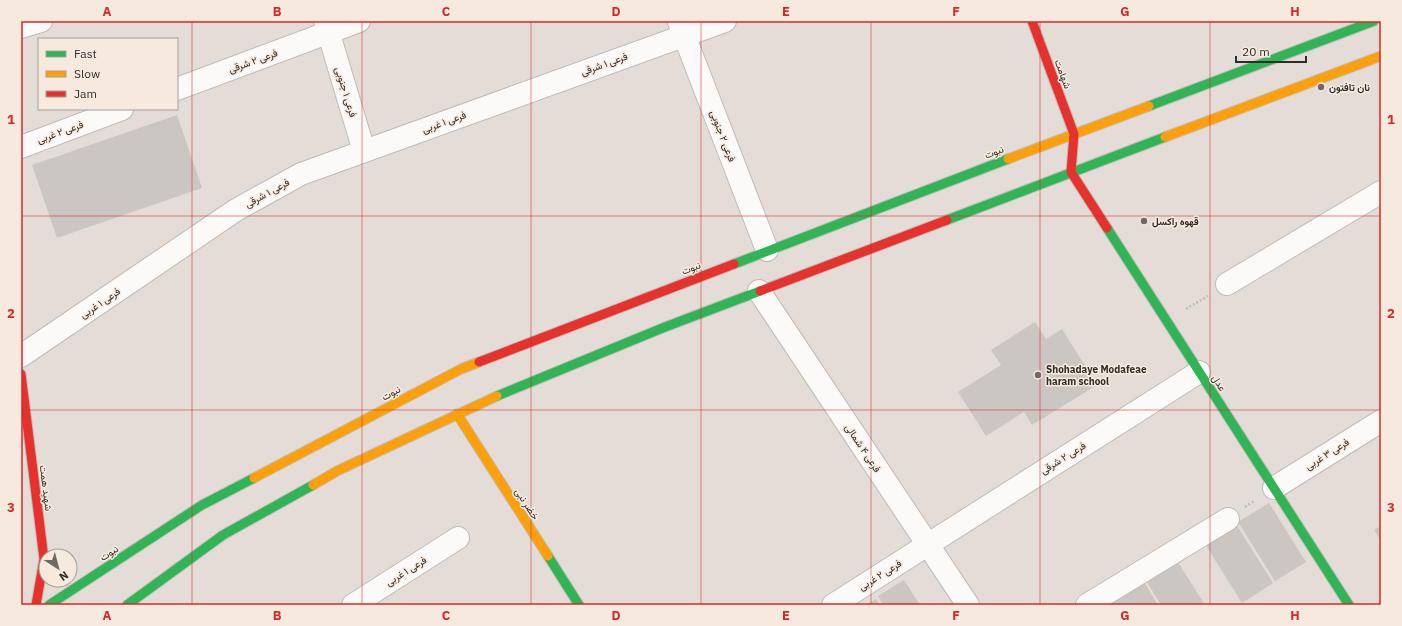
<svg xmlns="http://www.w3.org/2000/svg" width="1402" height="626" font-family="'IBM Plex Sans',Vazirmatn,sans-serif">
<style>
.building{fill:#cbc6c1}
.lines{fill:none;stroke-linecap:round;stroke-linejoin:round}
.street-casing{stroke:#c0bbb6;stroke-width:24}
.fast-casing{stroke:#c0bbb6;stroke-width:11}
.slow-casing{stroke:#c0bbb6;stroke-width:11}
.jam-casing{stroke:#c0bbb6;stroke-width:11}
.path{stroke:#bfbcb9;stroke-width:2.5;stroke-dasharray:2 2;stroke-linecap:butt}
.street{stroke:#fbfaf9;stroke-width:22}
.fast{stroke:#30b455;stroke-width:9}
.slow{stroke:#ff9f0a;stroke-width:9}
.jam{stroke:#e5322d;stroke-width:9}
.grid{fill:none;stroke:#d62828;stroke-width:1;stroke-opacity:0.55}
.poi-dot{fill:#706a65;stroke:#f6eadf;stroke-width:1.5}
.labels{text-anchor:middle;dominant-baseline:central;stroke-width:3;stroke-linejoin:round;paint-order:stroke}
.street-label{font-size:10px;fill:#312c28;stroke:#f6eadf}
.poi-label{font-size:10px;font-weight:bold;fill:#312c28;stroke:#f6eadf;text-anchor:start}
.neatline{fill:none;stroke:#d62828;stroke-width:1.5}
.grid-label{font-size:13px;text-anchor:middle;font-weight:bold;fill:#d62828}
</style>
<rect width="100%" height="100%" fill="#e4ddd7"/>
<!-- building -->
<path class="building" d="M177 115 202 188 57 238 32 165Z
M1035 322 1046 339 1062 329 1097 385 1032 425 1024 412 986 436 958 392 1001 365 991 350Z
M1269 503 1306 562 1275 581 1238 522Z
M1236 524 1273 583 1242 603 1205 544Z
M1381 526V541L1374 530Z
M1176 559 1205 605H1161L1145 579Z
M904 580 920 605H883L878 596Z
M1143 580 1158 605H1105Z
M876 599 880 605H866Z"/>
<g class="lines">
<!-- street casing -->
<g class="street-casing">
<path id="street" d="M325 21 364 151
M679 22 767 250
M21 27 41 21
M177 89 359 21
M21 147 122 109
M1227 284 1381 192
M759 291 968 605
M21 356 236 210 301 174 725 21
M1274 488 1381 421
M353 605 458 538
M833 605 1199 372
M1087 605 1228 519"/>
</g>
<!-- fast casing -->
<g class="fast-casing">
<path id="fast" d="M1149 106 1374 21
M947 220 1165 137
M1107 228 1349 605
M734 264 1008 159
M497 396 665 327 760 291
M548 556 579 605
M49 605 202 505 254 478
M127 605 223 535 313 485"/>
</g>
<!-- slow casing -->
<g class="slow-casing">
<path id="slow" d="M1165 137 1381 56
M1008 159 1149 106
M457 414 548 556
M254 478 461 369 479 362
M313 485 337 471 497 396"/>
</g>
<!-- jam casing -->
<g class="jam-casing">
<path id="jam" d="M1032 21 1074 134 1071 172 1107 228
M760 291 947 220
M479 362 734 264
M21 374 44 559 36 605"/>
</g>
<!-- path -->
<path class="path" d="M1186 309 1208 296
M1245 507 1254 501"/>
<!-- street -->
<use href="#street" class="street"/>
<!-- fast -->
<use href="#fast" class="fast"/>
<!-- slow -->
<use href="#slow" class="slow"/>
<!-- jam -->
<use href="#jam" class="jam"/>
</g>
<!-- grid -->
<path class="grid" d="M192 21V605M362 21V605M531 21V605M701 21V605M871 21V605M1040 21V605M1210 21V605M21 216H1381M21 410H1381"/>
<!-- markers -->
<g class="poi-dot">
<circle cx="1321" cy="87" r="4"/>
<circle cx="1144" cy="221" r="4"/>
<circle cx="1038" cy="375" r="4"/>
</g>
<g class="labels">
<!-- street labels -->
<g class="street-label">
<text transform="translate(253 61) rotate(-20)">فرعی ۲ شرقی</text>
<text transform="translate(604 64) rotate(-20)">فرعی ۱ شرقی</text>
<text transform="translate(1063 74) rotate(70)">شهامت</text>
<text transform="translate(346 92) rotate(73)">فرعی ۱ جنوبی</text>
<text transform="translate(444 122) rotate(-20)">فرعی ۱ غربی</text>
<text transform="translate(60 132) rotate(-20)">فرعی ۲ غربی</text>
<text transform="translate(723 136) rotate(69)">فرعی ۲ جنوبی</text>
<text transform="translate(994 152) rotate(-21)">نبوت</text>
<text transform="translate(267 193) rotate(-29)">فرعی ۱ شرقی</text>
<text transform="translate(691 268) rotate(-21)">نبوت</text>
<text transform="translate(100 303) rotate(-34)">فرعی ۱ غربی</text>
<text transform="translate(1219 383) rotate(57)">عدل</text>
<text transform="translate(391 393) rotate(-28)">نبوت</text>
<text transform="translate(863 448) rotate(56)">فرعی ۴ شمالی</text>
<text transform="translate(1327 454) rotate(-32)">فرعی ۳ غربی</text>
<text transform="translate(1063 458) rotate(-32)">فرعی ۲ شرقی</text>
<text transform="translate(46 488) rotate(83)">شهید همت</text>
<text transform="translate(527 504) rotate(57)">خضر نبی</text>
<text transform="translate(109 553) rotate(-33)">نبوت</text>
<text transform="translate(406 571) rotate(-32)">فرعی ۱ غربی</text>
<text transform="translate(880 575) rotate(-32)">فرعی ۲ غربی</text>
</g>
<!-- poi labels -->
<g class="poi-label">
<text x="1329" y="87">نان تافتون</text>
<text x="1152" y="221">قهوه راکسل</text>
<text x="1046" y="369">Shohadaye Modafeae<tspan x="1046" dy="12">haram school</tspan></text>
</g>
</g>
<!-- border -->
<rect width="1402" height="626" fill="none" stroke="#f6eadf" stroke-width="44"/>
<!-- legend -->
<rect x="38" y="38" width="140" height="72" fill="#f6eadf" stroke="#a79e96"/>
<rect x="46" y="51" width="20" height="6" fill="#30b455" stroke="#a79e96"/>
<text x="74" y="58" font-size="12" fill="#312c28">Fast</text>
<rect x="46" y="71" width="20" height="6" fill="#ff9f0a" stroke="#a79e96"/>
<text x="74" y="78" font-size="12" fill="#312c28">Slow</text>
<rect x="46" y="91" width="20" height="6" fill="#e5322d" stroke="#a79e96"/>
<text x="74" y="98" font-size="12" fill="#312c28">Jam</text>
<!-- north arrow -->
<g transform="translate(58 568) rotate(144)"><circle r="19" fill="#f6eadf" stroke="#a79e96"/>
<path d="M0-3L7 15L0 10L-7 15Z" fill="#706a65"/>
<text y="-6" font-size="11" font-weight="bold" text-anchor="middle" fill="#312c28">N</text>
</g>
<!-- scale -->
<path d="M1236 56v6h70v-6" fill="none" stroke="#312c28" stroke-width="2"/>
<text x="1242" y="56" font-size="12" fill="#312c28" stroke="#f6eadf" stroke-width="3" paint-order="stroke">20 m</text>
<rect x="22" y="22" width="1358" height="582" class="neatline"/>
<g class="grid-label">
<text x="107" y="16">A</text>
<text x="277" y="16">B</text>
<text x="446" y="16">C</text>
<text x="616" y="16">D</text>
<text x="786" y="16">E</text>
<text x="956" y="16">F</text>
<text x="1125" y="16">G</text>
<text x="1295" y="16">H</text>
<text x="11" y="124">1</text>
<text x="1391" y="124">1</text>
<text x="11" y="318">2</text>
<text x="1391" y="318">2</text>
<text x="11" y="512">3</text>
<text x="1391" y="512">3</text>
<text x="107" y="620">A</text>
<text x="277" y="620">B</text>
<text x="446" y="620">C</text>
<text x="616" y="620">D</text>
<text x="786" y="620">E</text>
<text x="956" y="620">F</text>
<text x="1125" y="620">G</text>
<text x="1295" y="620">H</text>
</g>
</svg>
